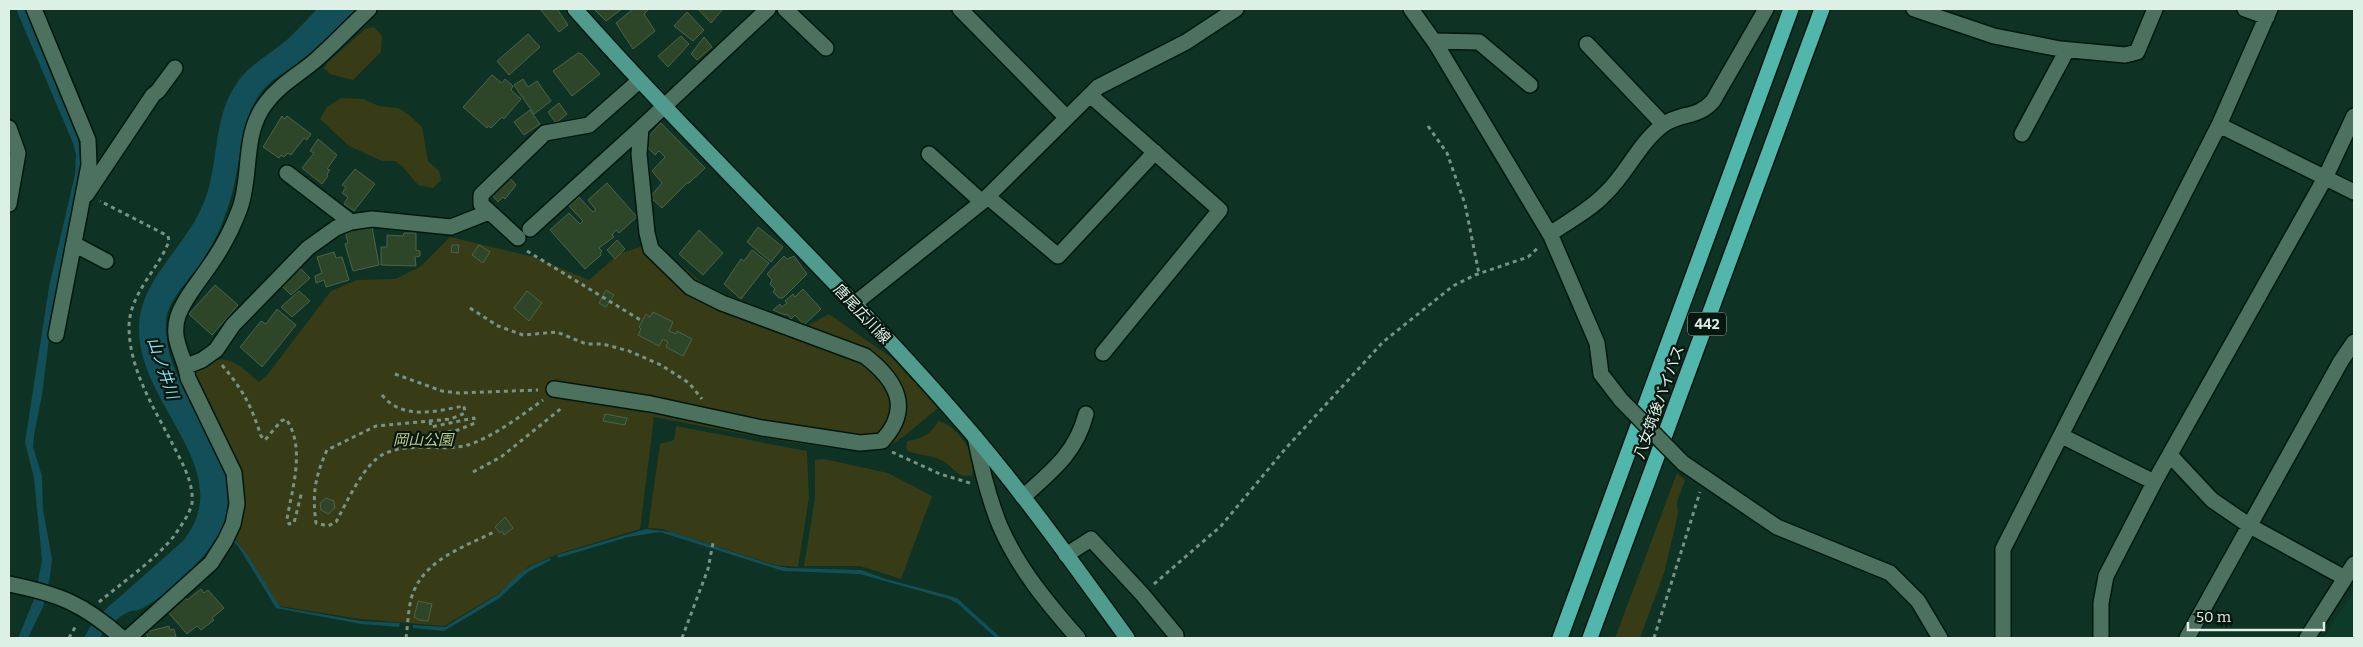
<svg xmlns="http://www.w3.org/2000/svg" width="2363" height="647" font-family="Bitter,'Noto Sans JP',serif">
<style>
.built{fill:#0c3b29}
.green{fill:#373c17}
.water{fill:#134f58}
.building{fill:#2d4627;stroke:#4d6348}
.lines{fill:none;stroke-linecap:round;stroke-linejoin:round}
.minor-casing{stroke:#00180e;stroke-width:18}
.major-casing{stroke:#00180e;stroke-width:18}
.highway-casing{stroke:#00180e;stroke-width:18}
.path{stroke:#789386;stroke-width:3;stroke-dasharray:4 4;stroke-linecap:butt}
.minor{stroke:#4c715f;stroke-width:15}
.major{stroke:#4f9b8e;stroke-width:15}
.highway{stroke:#51b7ad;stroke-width:15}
.minor-bridge-casing{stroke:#00180e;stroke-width:18;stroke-linecap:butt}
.minor-bridge{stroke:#4c715f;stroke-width:15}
.labels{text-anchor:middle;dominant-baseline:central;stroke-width:4.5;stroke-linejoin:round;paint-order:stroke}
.shield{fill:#081610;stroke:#9dafa6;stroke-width:1}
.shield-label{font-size:14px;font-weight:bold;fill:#ddf0e6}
.street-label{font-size:15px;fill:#ddf0e6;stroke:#081610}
.park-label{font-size:15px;font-style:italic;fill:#c1cd88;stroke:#081610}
.water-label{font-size:16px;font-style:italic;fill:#82ddee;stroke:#081610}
</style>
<rect width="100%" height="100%" fill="#0e3223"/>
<!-- built -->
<path class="built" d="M2354 590V638H2323Z"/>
<!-- green -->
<path class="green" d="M374 27 382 36 381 52 353 80 330 74 324 68 328 62 365 29Z
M341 98 363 99 379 106 398 108 409 115 422 127 428 161 439 171 441 180 433 188 418 185 403 167 395 161H382L349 146 320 119 327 107Z
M450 237 534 257 589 280 619 254 654 242 707 287 807 326 829 314 892 358 938 408C921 421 903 440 883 449 861 460 690 423 654 417L640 529 558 554 529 566 498 594 444 626 360 619 279 606 234 537C238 521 245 501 243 484 238 456 206 404 192 377L195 367C228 352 234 361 259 382L268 374 331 291 357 280 395 279 420 267Z
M938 421C951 423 968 443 972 455 974 462 973 469 972 475 956 480 953 464 939 459 929 455 918 455 908 451L906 447 907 441C922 439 932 434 938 421Z
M676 426 807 451 809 498 798 567 775 565 662 529 648 528 660 444 674 440Z
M824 459 888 473 932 496 901 579 860 566H804L815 498V460Z
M1677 473 1685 480 1677 502 1678 514 1664 573 1640 638H1615Z"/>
<!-- water -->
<path class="water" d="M16 9H25L78 138 81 169 77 196 52 315 42 395 34 435 33 447 42 476 43 510 52 558 50 577 43 607 28 638H18L35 597 42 560 34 478 25 442 49 287 75 174 76 155 73 143Z
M317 9H356C339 26 322 44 303 59 291 69 273 78 263 90 242 116 242 149 235 181 232 197 226 213 220 229 214 241 207 254 199 266 188 281 173 295 167 314 164 327 167 343 170 356 187 411 242 458 225 520 218 548 165 600 138 610 136 611 133 610 131 611 121 614 103 630 100 638H84L91 625 107 608 183 541C240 470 138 406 139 328 139 282 183 249 201 209 220 171 211 123 235 86 248 64 270 55 288 39 298 29 308 19 317 9Z
M646 529 671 532 773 565 788 568 861 570 886 579 950 596 958 599 1001 638H996L957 603 949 599 860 574 783 571 660 532 628 537 558 558 557 555Z
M234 538 248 556 280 607 361 621 400 623 399 627 361 624 276 608 238 546 232 540Z
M550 558 551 560 528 572 498 599 444 631 413 628V625L445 627 499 594 515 577 531 566Z"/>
<!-- building -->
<path class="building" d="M540 9H557L568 25 559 32Z
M594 9H622L606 21Z
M633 9H649L644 14 655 31 633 49 616 23Z
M698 9H723L711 23Z
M687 12 704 30 693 41 674 26Z
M528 34 540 47 509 75 497 61Z
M681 36 689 44 668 67 658 56Z
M704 37 712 47 697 60 691 54Z
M578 53 582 54 600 74 572 96 553 71Z
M492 75 502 83 505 79 513 86 511 90 521 99 504 119 502 117 491 128 488 126 487 128 463 107Z
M523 79 528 87 537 81 551 101 534 114 514 85Z
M559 103 567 114 556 123 548 112Z
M530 110 540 124 524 135 514 122Z
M282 116 285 119 287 116 311 134 307 140 304 138 291 155 288 153 284 157 281 155 279 158 263 147Z
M661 123 705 168 689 183H687L662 208 650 197 662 183 652 171 665 157 659 151 655 155 648 148 647 138Z
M318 139 337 155 327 169 330 170 327 174 328 176 322 184 302 168 314 153 310 151Z
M355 169 375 184 354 211 344 204 348 197 342 193 346 187 342 185Z
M510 178 516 185 505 199 503 197 498 202 492 195Z
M607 183 637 217 619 233 616 230 612 235 614 237 599 248 602 251 600 253 601 255 585 269 550 230 569 213 580 224 583 221 569 206 579 197 593 212 596 210 588 200Z
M372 227 379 265 353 271 345 244 348 243 345 231Z
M758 227 783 247 771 262 747 242Z
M699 230 723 253 703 275 679 254Z
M404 233H416V250L420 251V256L415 257 416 266 381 265V247H387V235L403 236Z
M617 240 625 249 615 259 607 250Z
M452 245H459L458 253 451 252Z
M479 245 490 252 483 263 472 255Z
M752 250 769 263 741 299 724 284 741 259 744 261Z
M334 252 336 258 342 257 349 280 326 287 324 280 316 283 315 276 322 273 317 257Z
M784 256 787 259 794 256 807 274 783 298H779L773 292 775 289 770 284 772 280 767 274Z
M300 268 310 278 291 295 282 286Z
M215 285 238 305 212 335 189 314Z
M803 289 821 309 804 325 795 315 791 319 787 314 785 315 773 310 780 304 782 307 787 303 785 301 793 294 795 297Z
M606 290 614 295 606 307 599 303Z
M299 291 310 301 292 317 281 307Z
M527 291 542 303 529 321 514 308Z
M277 309 296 325 262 367 240 347 261 321 266 324Z
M653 312 673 322 669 331 676 334 677 331 692 339 683 356 666 347 668 342 663 339 659 346 638 335 641 329 639 327 646 314 650 317Z
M605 414 627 418 625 425 603 421Z
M326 498 334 501 335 508 328 514 321 510 320 503Z
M505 517 513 528 504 535 502 531 500 533 495 527Z
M201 589 204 593 208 590 224 608 212 618 214 620 201 630 197 626 187 634 167 611 184 597 187 600Z
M418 601 432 604 428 621 419 620 414 617Z
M169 626 170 630 174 629 176 637 148 638 146 632Z"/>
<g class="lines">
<!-- minor casing -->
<g class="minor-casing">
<path id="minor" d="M34 9 88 140 89 165 56 335
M785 9 826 48
M960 9 1067 118
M1411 9 1436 44 1551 236 1597 343 1601 374 1621 400
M1914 9 1994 36 2060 49 2125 55 2137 52 2155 9
M2245 9 2267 17
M1434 41 1479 42 1530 85
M1587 44 1663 124
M1090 95 1220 210 1103 353
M2219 125 2354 192
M9 128 18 153 9 204
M2022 134 2067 50
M929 154 982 202
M287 173 351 222
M86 195 153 95 158 91 175 68
M988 197 1058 256 1155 152
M530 229 641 128
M1550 234C1569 221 1590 210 1606 193 1627 173 1639 143 1663 125 1680 112 1697 119 1713 101L1766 9
M518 238 481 204V195L545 133 589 125 639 81
M74 244 106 261
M854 304 982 202 1098 87 1186 42 1236 9
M187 366 202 360 216 350 233 325 308 248 336 228 351 222 372 219 451 227 489 212
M554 389 651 404 762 428 860 443 882 441C913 408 896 380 865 356L722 303 690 287 651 249 647 233 639 154 641 128 768 9
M2062 436 2154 482
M975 437C981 467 988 497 1000 526 1018 568 1048 604 1078 638
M2170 455 2212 500 2250 526 2345 578
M1683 463 1777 527 1890 573 1918 601 1940 638
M1023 497C1052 471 1076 453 1086 414
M1066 555 1091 539 1142 594 1176 635V638
M9 584C59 594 84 604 122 638
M128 638 211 563 225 541 233 524 237 504 234 473 188 378C185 356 170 340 178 316 184 299 197 284 208 268 221 250 232 230 240 208 252 174 242 134 266 103 280 84 300 74 317 59 335 43 352 25 369 9
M2003 638V549L2219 125 2270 9
M2101 638V603L2106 576 2156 479 2325 178 2354 116
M2187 638 2341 361 2354 342
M2307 638 2354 564"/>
</g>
<!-- major casing -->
<g class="major-casing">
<path id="major" d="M575 9C704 155 848 288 975 437 1029 501 1078 570 1127 638"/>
</g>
<!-- highway casing -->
<g class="highway-casing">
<path id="highway" d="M1560 638 1791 9
M1590 638 1822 9"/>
</g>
<!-- path -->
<path class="path" d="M1428 126 1447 153 1465 204 1479 274
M527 251 642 321
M470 308 498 326 523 335 557 332 586 344H603L629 351 661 365 689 383 702 399
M222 365C243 390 251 405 261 436L265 440 281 421 286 419C306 447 292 489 287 519L289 524 294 523 302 491
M395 374 442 391 459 393 538 390
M382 395C403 421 436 411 464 406L465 413 451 419 376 426 327 450C315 477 312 494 316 523L328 526 336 522C346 504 364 463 384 454 407 442 439 451 464 446 489 440 522 415 543 400
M430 421 431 427 474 418 475 423 458 430 434 434V448
M892 452 940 474 970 483
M473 472 501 457 563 407
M1154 584 1221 526 1286 448 1383 342 1453 286 1475 275 1528 257 1539 247
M99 602C124 581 154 561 174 536 180 527 190 514 192 503 194 482 181 461 172 443 153 406 129 369 129 326 130 293 158 270 169 241L168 236 100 201
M69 638 77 624
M406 638C408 624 408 606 413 593 426 559 464 547 494 532
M682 638 708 569 713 543
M1654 638 1700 492"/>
<!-- minor -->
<use href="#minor" class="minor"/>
<!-- major -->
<use href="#major" class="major"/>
<!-- highway -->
<use href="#highway" class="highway"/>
<!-- minor-bridge casing -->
<g class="minor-bridge-casing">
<path id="minor-bridge" d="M1621 400 1683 463"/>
</g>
<!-- minor-bridge -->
<use href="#minor-bridge" class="minor-bridge"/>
</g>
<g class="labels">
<!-- shield labels -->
<rect class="shield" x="1688" y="312.5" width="38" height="23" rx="4"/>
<g class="shield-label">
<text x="1707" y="324">442</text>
</g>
<!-- street labels -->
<g class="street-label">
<text transform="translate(862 314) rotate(47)">唐尾広川線</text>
<text transform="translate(1659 402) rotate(-70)">八女筑後バイパス</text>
</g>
<!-- park labels -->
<g class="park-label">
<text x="423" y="440">岡山公園</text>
</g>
<!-- water labels -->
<g class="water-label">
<text transform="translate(163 368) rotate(71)">山ノ井川</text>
</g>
</g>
<!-- border -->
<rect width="2363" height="647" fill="none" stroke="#ddf0e6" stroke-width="20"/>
<!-- scale -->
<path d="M2188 622v8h136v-8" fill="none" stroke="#ddf0e6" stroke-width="2.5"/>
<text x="2196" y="622" font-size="15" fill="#ddf0e6" stroke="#081610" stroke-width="4" paint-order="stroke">50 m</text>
</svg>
